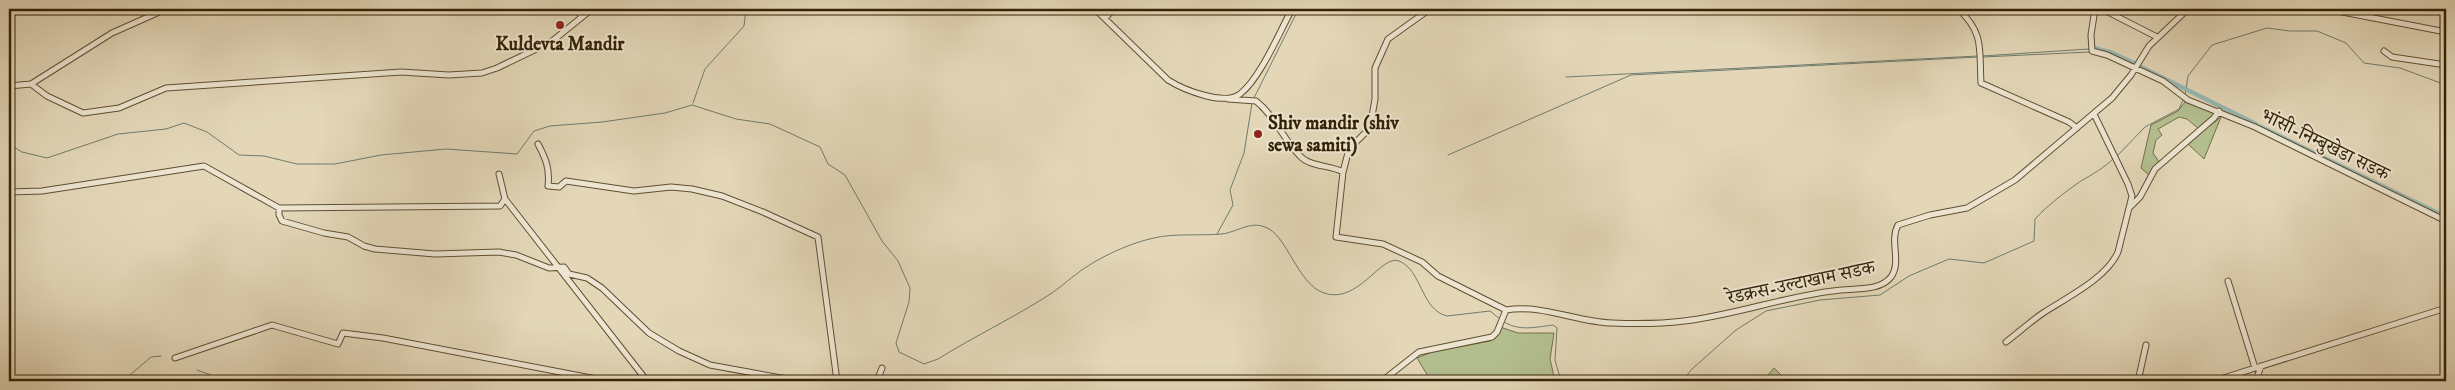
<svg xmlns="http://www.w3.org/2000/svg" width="2455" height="390" font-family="'IM FELL DW Pica','Noto Serif Devanagari',serif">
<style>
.green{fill:#b3be8f;stroke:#74704a}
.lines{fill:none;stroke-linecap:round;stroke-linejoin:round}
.stream{stroke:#6f7c6e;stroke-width:1}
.canal{stroke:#96b8b4;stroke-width:4.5}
.street-casing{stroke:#604f32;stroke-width:7}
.street{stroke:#ede5d1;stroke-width:5}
.poi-dot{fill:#8f2418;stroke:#ede5d1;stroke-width:2}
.labels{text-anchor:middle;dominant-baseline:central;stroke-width:4;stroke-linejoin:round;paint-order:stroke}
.poi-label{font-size:19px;font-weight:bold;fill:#342205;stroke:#ede5d1}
.street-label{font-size:19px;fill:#342205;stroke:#ede5d1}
</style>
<rect width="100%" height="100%" fill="#e3d7b8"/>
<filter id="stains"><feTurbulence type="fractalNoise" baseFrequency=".004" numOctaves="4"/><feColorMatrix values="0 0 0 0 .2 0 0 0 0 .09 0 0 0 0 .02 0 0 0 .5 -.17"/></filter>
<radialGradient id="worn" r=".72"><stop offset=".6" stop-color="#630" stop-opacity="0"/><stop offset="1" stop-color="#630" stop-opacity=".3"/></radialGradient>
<!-- green -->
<path class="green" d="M2185 102 2216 113 2199 129 2187 119 2179 117 2158 129 2162 135 2156 140 2153 153 2159 162 2149 175 2141 168 2151 125 2178 111Z
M2221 117 2204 159 2187 143Z
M1500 327 1518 333H1554L1550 359 1555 381H1431L1417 358 1432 352 1490 341 1496 337Z
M1774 368 1787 381H1750L1753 377 1763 381Z"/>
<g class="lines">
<!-- stream -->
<path class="stream" d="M1982 56 2089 49
M1982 57 2090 52
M1566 77 1978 56
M2185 96 2188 76 2212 45 2267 28 2290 31H2317L2346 43 2364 63 2400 68 2446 85
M1253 100 1295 16 1303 9
M693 103 705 69 744 26 746 9
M9 144 22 152 47 158 118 134 166 129 184 123 207 132 239 155 264 156 297 164H335L381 155 446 149 517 154 534 131 550 126 602 122 665 113 692 105 736 119 770 124 820 147 828 164 845 175 882 241 898 261 910 288 909 302 896 343 899 352 924 364 938 359C975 336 1015 317 1052 293 1065 284 1077 272 1091 264 1109 253 1134 242 1154 238 1174 233 1201 236 1222 234 1237 232 1250 221 1265 227 1287 234 1297 284 1324 293 1358 305 1381 254 1399 261 1422 270 1421 310 1447 316L1490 311 1500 319
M1448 155 1631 75 1978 57
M2117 156 2145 127 2179 109 2183 100
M1217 234 1233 205 1230 190 1244 153 1252 103
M1503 321C1518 332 1536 327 1553 325L1557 328 1555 360 1561 381
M197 370 227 381
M123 381 151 357 161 356
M1682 381 1692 369 1736 330 1766 311 1820 300 1880 295 1909 276 1949 259 1984 263 2034 241 2035 219C2048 205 2065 192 2081 181 2093 174 2104 168 2114 158"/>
<!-- canal -->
<path class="canal" d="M2094 48 2112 53 2134 63
M2139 66 2256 124
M2259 126 2446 217
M2208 381 2216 379"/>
<!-- street casing -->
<g class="street-casing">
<path id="street" d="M576 9 582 17
M1095 9 1168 80C1184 90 1224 106 1240 94 1260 79 1280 31 1292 9
M1958 9C1985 33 1979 51 1981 83L2069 122 2077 128
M2095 9 2091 35 2092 51 2107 55 2163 81 2188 100 2255 127 2446 221
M2102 9 2157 37
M2176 9 2184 12
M2327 9 2446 32
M1105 18 1114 9
M2384 51 2392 57 2446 65
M31 84 47 96 83 113 119 108 166 88 401 72 449 75 482 73 497 68 551 42 592 9
M9 86 31 84 112 33 166 9
M1228 99 1256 101C1275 116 1283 139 1300 156 1310 167 1330 165 1343 172L1336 237 1383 244 1422 262 1438 276 1506 310
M538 144C546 159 550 169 548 186L559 187 566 181 634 191 671 187 692 189 722 196 763 212 818 237 837 381
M1343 172 1349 149 1370 128 1375 99V68L1388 39 1430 9
M499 174 505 199 647 381
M9 192 42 191 204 166 279 208 500 206 505 199
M2130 207 2140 197 2155 169 2214 118 2219 111
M279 208V215L282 221 324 233 348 237 364 246 375 249 435 254 499 252 516 255 549 268 564 267 569 274 587 278 602 288 649 333 679 351 710 365 798 381
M2228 281 2255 368
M2006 342C2018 333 2030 322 2043 313 2066 298 2107 278 2118 252L2132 196 2128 184 2094 114
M175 358 272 325 338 344 343 333 383 338 607 381
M877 381 882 368
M1382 381 1419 352 1492 337 1497 332 1506 310C1542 304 1577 322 1612 323 1636 324 1660 324 1684 321 1737 315 1788 295 1841 290 1857 288 1880 291 1891 277 1902 262 1889 241 1898 225L1930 215 1967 208 2015 180 2112 98 2131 75 2149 46 2188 9
M2138 381 2146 345
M2214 381 2446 308
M2256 381 2261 366"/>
</g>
<!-- street -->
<use href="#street" class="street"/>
</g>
<!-- markers -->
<g class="poi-dot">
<circle cx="560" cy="25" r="5"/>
<circle cx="1258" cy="134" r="5"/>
</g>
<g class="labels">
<!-- poi labels -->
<g class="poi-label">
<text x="560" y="44">Kuldevta Mandir</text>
<text x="1268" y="123" text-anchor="start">Shiv mandir (shiv<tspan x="1268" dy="22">sewa samiti)</tspan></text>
</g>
<!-- street labels -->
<g class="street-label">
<text transform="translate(2325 145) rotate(26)">भांसी-निम्बुखेडा सडक</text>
<text transform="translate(1801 283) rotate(-12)">रेडक्रस-उल्टाखाम सडक</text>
</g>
</g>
<!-- margin -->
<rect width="2455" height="390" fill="none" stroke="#e3d7b8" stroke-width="30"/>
<rect x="10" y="10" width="2435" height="370" fill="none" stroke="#342205" stroke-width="2.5"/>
<rect x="15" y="15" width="2425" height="360" fill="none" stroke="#342205"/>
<rect width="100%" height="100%" filter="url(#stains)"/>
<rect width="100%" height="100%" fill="url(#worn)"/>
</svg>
